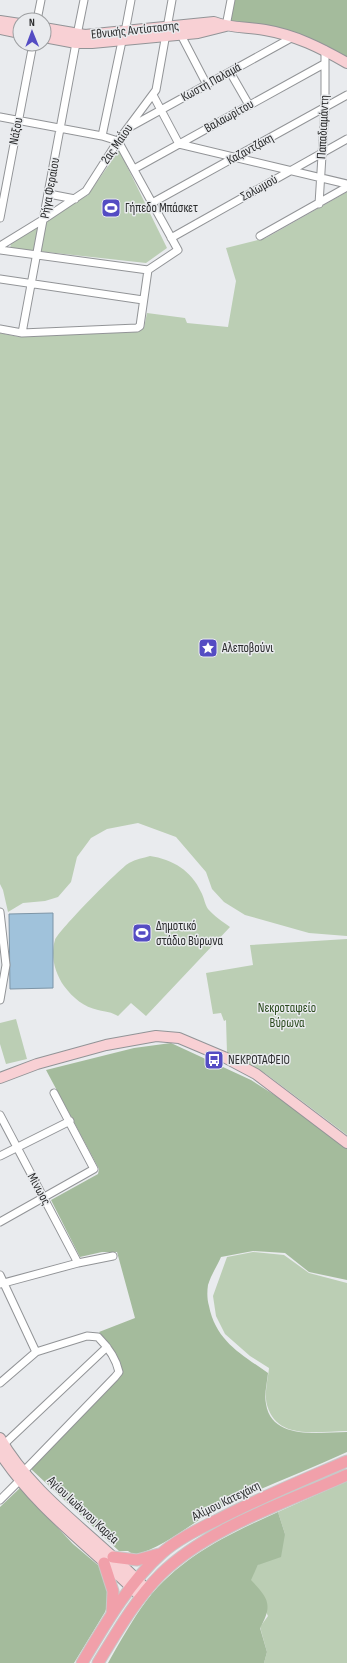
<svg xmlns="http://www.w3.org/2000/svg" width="347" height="1663" font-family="'Sofia Sans Condensed',sans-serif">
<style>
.green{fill:#bbceb4}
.forest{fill:#a4bb9c}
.water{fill:#a0c2db;stroke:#7d95a7}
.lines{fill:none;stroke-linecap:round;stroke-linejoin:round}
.street-casing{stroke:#929497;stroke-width:9}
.secondary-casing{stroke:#929497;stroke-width:12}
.primary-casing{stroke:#c8c8c8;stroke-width:13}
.street{stroke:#fff;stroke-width:7}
.secondary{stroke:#f8d0d4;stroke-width:10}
.primary{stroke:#f1a0aa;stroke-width:11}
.labels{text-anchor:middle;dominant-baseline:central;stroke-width:3;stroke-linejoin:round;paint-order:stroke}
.street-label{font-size:13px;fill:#2b2c2d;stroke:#e9ebee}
.poi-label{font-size:13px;fill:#2b2c2d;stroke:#e9ebee;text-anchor:start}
.park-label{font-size:13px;fill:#29491c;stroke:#e9ebee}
</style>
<rect width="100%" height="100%" fill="#e9ebee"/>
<!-- green -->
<path class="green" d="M119 150 167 248 146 263 10 248 12 240 88 195Z
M347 192V936L309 933 245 915 224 902 212 889 206 872 176 837 138 823 107 829 91 838 77 857 71 882 58 897 45 901 23 903 8 912 3 890 0 884V333L19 337 135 332 144 328 147 313 185 318 187 323 228 327 236 281 226 248 266 238Z
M150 856C172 859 192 871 201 892 204 897 205 905 208 909 214 916 223 922 230 927L146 1016 131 1003 118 1016C111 1012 107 1012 98 1010 84 1007 73 998 64 986 55 973 50 956 55 940 58 931 120 868 129 863 136 859 143 858 150 856Z
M347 939V1135L266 1074 227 1053 226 1020 224 1021 221 1013 213 1014 206 973 253 965 250 945Z
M16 1019 27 1059 6 1064 0 1044V1023Z
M253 1252 284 1255 309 1273 347 1283V1431C318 1431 277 1441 267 1405 264 1394 268 1379 269 1368L250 1356 225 1334 216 1316 213 1296 227 1257Z
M347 1481V1663H264L267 1652 260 1627 268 1616 250 1580 258 1565 285 1534 278 1512Z"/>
<!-- forest -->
<path class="forest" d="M234 0H347V59C304 34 280 26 230 21Z
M171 1043 251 1080 312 1119 347 1146V1280L309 1272 285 1253 253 1251 221 1257C217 1266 211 1275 208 1285 207 1292 207 1299 209 1306 216 1341 241 1354 268 1373 267 1383 264 1395 266 1404 272 1441 320 1432 347 1432V1452C304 1472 259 1488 216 1510 189 1524 164 1548 134 1555L128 1551H119L32 1470V1466L119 1377 109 1345 99 1332 135 1318 117 1252H102L80 1257 51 1200 98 1174 99 1169 46 1070 134 1048Z
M20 1488 73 1544 99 1566 109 1593 108 1604 105 1612 74 1663H0V1507Z
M278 1512 285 1534 281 1557 258 1565 251 1580C267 1597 274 1604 260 1628L267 1652 264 1663H108C120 1642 132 1620 147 1600 180 1557 229 1534 278 1512Z"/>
<!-- water -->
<path class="water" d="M53 913V988L10 989 9 914Z"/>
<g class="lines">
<!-- street casing -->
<g class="street-casing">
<path id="street" d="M37 20 41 0
M226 26 231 0
M125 32 131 0
M77 35 84 0
M181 35 207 85
M230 72 249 105
M153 95 179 144 347 184
M0 117 102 136 118 141 178 250 148 270 140 326 137 328 22 333 0 329
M130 127 293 37
M102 136 122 41
M134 169 324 64
M49 194 75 199
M152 203 347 95
M319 204 325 107V50
M0 218 33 44
M260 236 347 187
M171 238 347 139
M0 246 44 219 86 191 118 141 156 90 172 0
M0 250 148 270
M0 279 143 300
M22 333 76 43
M0 912 6 965 0 1000
M0 1115 78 1263
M0 1156 70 1121
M0 1222 94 1169 54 1093
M0 1275 36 1352
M0 1284 78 1263 113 1256
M0 1383 36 1352 87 1336 98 1337C108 1347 116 1358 119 1372L115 1377 24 1471
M0 1448 107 1347
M0 1500 20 1480"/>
</g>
<!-- secondary casing -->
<g class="secondary-casing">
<path id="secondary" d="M0 21 20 24
M44 28 85 35 214 22C230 28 248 27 265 30 295 35 321 48 347 63
M0 29 20 33
M44 37 76 43H92L198 33 226 26
M0 1078 37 1064 106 1045 156 1036 179 1038 224 1057 256 1074 347 1143
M0 1438C32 1496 102 1541 147 1590
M0 1453C37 1510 94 1549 141 1597"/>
</g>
<!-- primary casing -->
<g class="primary-casing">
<path id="primary" d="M113 1557 137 1560 159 1554
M104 1563 113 1591 112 1614
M82 1663C104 1626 130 1581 162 1553 178 1539 198 1529 217 1520 259 1498 303 1480 347 1461
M98 1663C117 1632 135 1600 161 1574 208 1528 287 1502 347 1475"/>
</g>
<!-- street -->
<use href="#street" class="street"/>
<!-- secondary -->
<use href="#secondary" class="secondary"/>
<!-- primary -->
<use href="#primary" class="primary"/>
</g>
<!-- icons -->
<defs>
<g id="stadium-square" transform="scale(1)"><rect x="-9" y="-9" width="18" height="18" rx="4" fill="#544cc3" stroke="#e9ebee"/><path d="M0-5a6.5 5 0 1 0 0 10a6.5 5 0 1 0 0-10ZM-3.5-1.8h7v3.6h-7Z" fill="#fff"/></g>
<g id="sight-square" transform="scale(1)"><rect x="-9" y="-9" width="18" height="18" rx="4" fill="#544cc3" stroke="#e9ebee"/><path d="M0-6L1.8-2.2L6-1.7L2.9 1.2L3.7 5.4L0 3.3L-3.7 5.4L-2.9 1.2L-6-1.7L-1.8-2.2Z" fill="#fff"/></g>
<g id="bus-square" transform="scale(1)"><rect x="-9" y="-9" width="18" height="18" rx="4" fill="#544cc3" stroke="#e9ebee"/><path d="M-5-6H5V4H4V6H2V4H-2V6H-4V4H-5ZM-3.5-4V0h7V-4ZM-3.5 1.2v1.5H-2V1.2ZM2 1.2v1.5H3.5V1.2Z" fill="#fff"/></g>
</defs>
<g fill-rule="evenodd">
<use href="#stadium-square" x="111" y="208"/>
<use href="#sight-square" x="208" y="648"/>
<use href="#stadium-square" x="142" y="933"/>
<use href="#bus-square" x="214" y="1060"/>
</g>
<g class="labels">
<!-- street labels -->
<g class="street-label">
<text transform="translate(135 30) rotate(-6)">Εθνικής Αντίστασης</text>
<text transform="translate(211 82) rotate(-29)">Κωστή Παλαμά</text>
<text transform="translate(229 116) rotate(-29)">Βαλαωρίτου</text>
<text transform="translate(323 127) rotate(-87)">Παπαδιαμάντη</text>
<text transform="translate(16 131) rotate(-79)">Νάξου</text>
<text transform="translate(117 144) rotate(-55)">2ας Μαΐου</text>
<text transform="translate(250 149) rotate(-29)">Καζαντζάκη</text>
<text transform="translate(50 188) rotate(-80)">Ρήγα Φεραίου</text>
<text transform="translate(259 188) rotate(-29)">Σολωμού</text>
<text transform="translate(39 1189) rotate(61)">Μίνωος</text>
<text transform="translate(226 1501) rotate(-26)">Αλίμου Κατεχάκη</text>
<text transform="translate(83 1510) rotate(43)">Αγίου Ιωάννου Καρέα</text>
</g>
<!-- poi labels -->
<g class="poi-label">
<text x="125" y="208">Γήπεδο Μπάσκετ</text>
<text x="222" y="648">Αλεποβούνι</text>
<text x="156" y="926">Δημοτικό<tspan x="156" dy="15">στάδιο Βύρωνα</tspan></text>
<text x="228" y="1060">ΝΕΚΡΟΤΑΦΕΙΟ</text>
</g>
<!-- park labels -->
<g class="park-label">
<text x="287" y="1008">Νεκροταφείο<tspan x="287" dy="15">Βύρωνα</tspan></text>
</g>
</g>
<!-- north arrow -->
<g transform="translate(32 32) rotate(359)"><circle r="19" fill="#e9ebee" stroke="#9d9fa1"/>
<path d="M0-3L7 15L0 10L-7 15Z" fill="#544cc3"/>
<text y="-6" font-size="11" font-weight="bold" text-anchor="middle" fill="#2b2c2d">N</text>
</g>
</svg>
